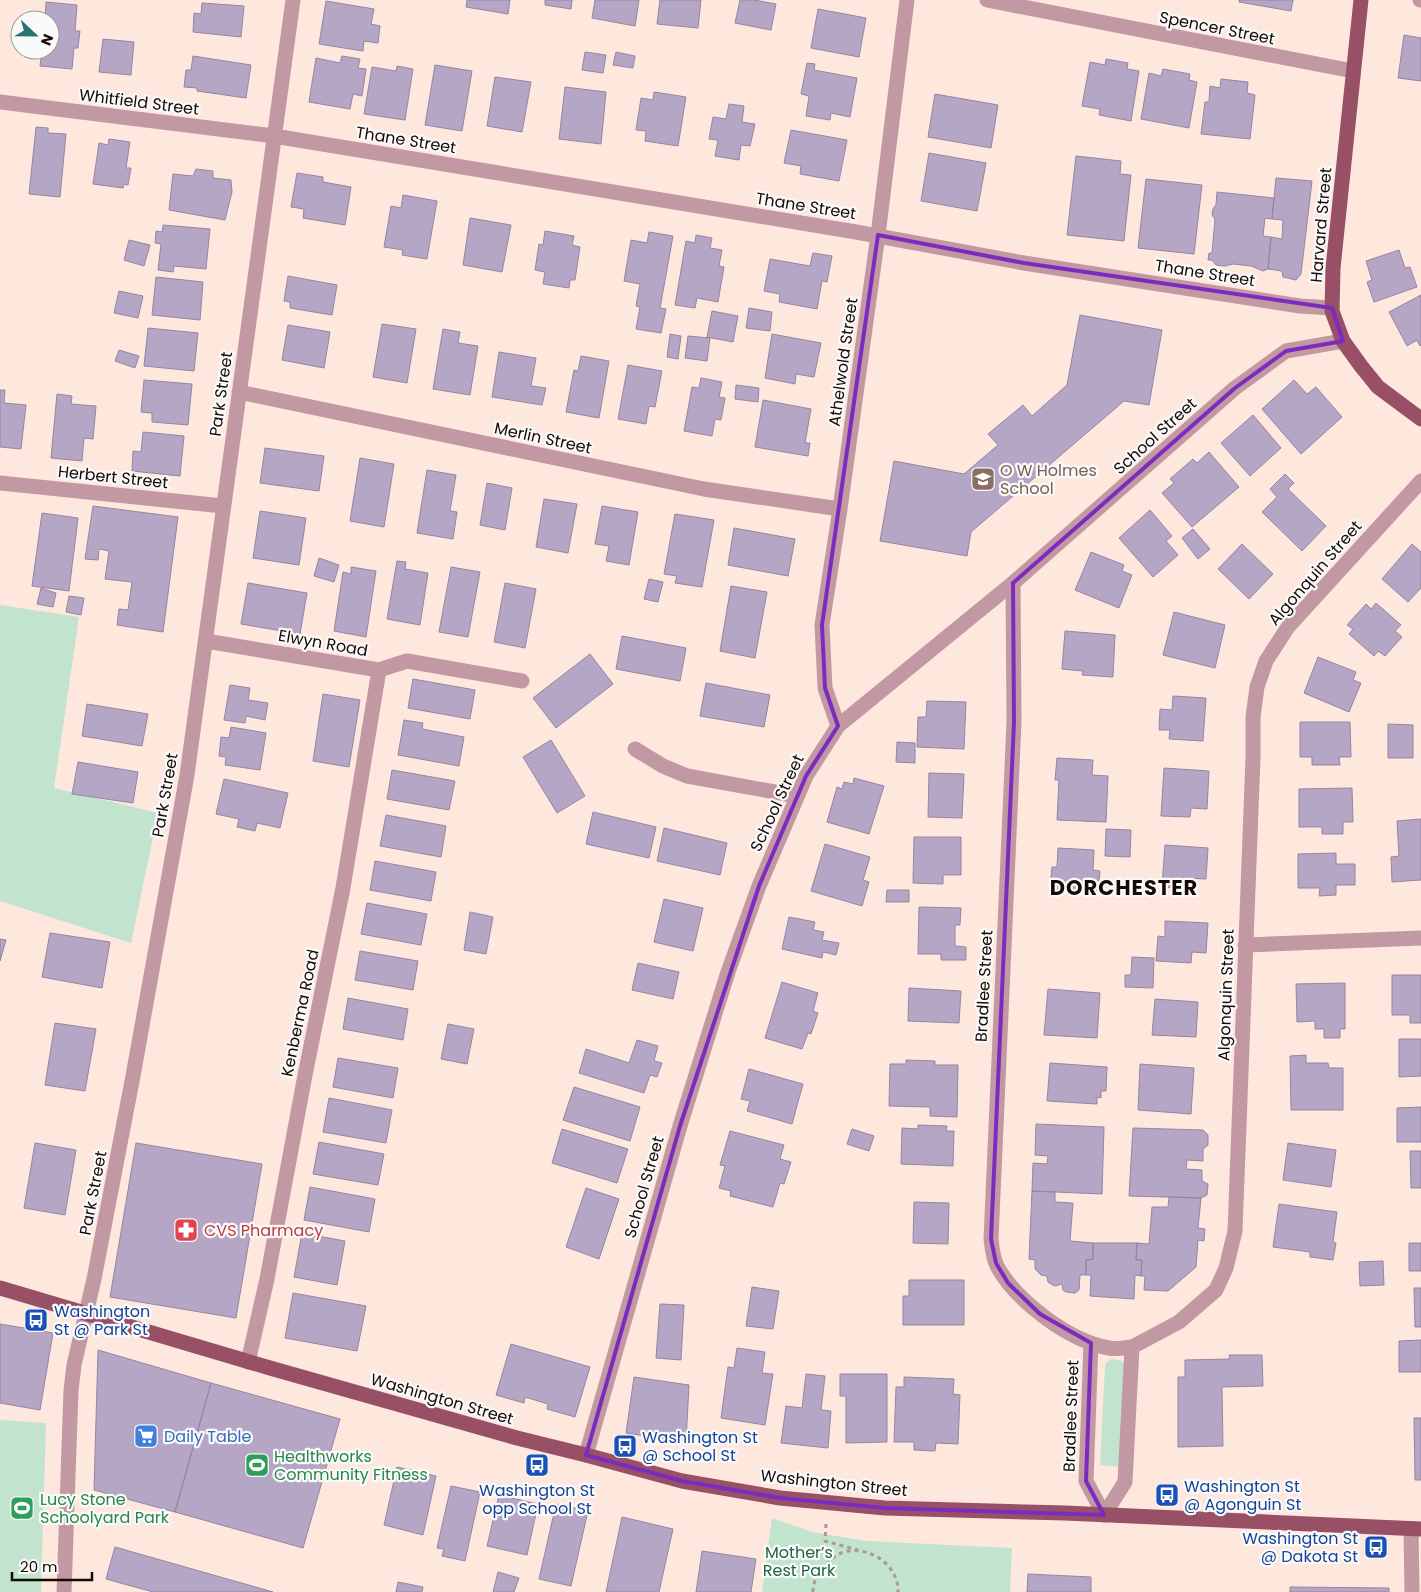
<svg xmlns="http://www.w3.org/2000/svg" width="1421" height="1592" font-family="Poppins,sans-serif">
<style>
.green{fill:#c2e3ce}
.building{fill:#b6a6c6;stroke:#9485a3}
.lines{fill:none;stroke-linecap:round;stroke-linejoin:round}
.path{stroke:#ab988f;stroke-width:3;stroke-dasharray:4 4;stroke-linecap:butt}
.minor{stroke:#c298a3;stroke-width:15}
.major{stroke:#985067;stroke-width:15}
.marked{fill:none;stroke:#7b2cbf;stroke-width:4;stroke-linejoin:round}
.labels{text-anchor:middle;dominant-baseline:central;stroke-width:4.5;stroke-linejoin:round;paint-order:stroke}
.street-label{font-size:16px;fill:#150904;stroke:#fafafa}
.education-label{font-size:16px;fill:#785e54;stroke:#fafafa;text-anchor:start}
.health-label{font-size:16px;fill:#be3a42;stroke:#fafafa;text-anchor:start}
.transit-label{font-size:16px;fill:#164399;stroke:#fafafa;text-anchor:start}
.shop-label{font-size:16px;fill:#366cbe;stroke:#fafafa;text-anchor:start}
.leisure-label{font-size:16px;fill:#27864d;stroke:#fafafa;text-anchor:start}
.park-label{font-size:16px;fill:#236443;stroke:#fafafa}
.district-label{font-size:21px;font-weight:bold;letter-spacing:1px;fill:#150904;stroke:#fafafa}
</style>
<rect width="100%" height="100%" fill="#fee7dd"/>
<!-- green -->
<path class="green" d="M0 605 79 617 54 788 158 813 131 943 0 901Z
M1112 1359 1122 1361 1125 1366 1121 1467 1100 1465 1105 1366 1107 1362Z
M0 1420 46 1423 41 1592H0Z
M772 1518 812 1532 867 1541 1012 1548 1010 1592H762Z"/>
<!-- building -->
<path class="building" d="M467 0H510L508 14 466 7Z
M545 0H572L571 9 545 5Z
M595 0H639L635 26 592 18Z
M660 0H701L698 28 657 24Z
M740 0H754L776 4 771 30 735 23Z
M1239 0H1293L1291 11 1239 2Z
M326 1 374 9 371 24 380 26 378 43 364 41 363 51 319 44Z
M46 2 77 5 75 31H80L78 48H74L72 69 40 66 42 50H50V20H45Z
M202 3 244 6 241 37 193 32 194 13 201 14Z
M818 9 866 18 859 57 811 48Z
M1404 35 1421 38V81L1398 78Z
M103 39 134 42 131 75 99 72Z
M585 52 606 55 603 73 582 70Z
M616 52 635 56 633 68 613 65Z
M193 56 251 65 246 98 197 91V88L184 87 186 70H191Z
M342 56 360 59 358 68 366 69 362 96 353 94 350 109 309 102 316 58 340 63Z
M1106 59 1128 63 1127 69 1139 71 1131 121 1099 115 1100 109 1082 106 1090 62 1105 65Z
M807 63 815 64 814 70 857 78 850 117 831 113 830 120 806 116 809 96 801 94Z
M435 65 472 71 462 131 425 125Z
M397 66 413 69 405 120 364 114 372 67 396 71Z
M1163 69 1190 74 1189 80 1197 82 1189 128 1141 119 1149 73 1161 76Z
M495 77 531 82 522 132 487 126Z
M1221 79 1248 82 1247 93 1255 95 1250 139 1201 134 1205 102H1209L1210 86 1220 88Z
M565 87 606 92 601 144 559 139Z
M654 92 686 97 678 146 645 141 646 131 636 130 641 98 653 100Z
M935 94 998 105 991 148 928 137Z
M729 104 744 106 742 122 755 124 750 146 741 145 739 160 715 156 718 140 709 139 713 117 726 119Z
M36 127 48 128V133L66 134 60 197 29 194Z
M791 130 847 140 839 181 800 174 801 166 784 163Z
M109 139 130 142 126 168H131L128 185 124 184 123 188 93 184 99 143 108 145Z
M929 153 986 163 977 211 921 201Z
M1076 156 1121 161 1120 174 1131 175 1124 241 1067 235Z
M196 169 213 171V178L231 180 232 192 225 220 169 210 173 174 193 176Z
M297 173 323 177V182L351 187 345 225 303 218 304 209 291 207Z
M1276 178 1312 181 1301 274 1296 280 1283 277 1282 271 1268 269 1271 237 1282 239 1283 220 1272 219Z
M1146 179 1202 185 1194 254 1138 248Z
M1217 192 1274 198 1272 219 1265 218 1263 236 1271 237 1268 269 1263 271 1251 266 1233 264 1225 266 1216 265 1212 260H1208L1209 253H1212L1215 219 1212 215 1213 209 1216 205Z
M403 195 437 201 427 259 402 255 403 250 384 247 391 206 401 208Z
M470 218 511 225 502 272 463 265Z
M163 225 210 229 206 269 174 266 173 272 158 270 161 244 155 243 156 231 162 232Z
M545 231 574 236 572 245 580 247 575 280H570L569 288 543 284 545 272 535 270 539 244 543 245Z
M649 232 673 236 660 308 666 309 661 333 636 329 640 307 636 306 640 284 624 281 631 240 647 243Z
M696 235 712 238 710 248 722 250 719 266 724 267 718 302 697 298 695 308 675 305 686 241 695 243Z
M129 240 150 245 144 266 124 260Z
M1399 250 1405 268 1410 267 1417 287 1374 302 1367 282 1372 280 1366 261Z
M813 253 832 256 827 282 822 281 817 309 779 302 780 294 764 291 770 259 810 266Z
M288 276 337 285 332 315 290 308V302L284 301Z
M156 277 203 282 200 320 152 315Z
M119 291 143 296 138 318 114 313Z
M1421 295V345L1420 346 1417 340 1407 346 1389 312Z
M749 308 772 312 770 331 746 328Z
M712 311 738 316 733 342 707 337Z
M1080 315 1162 330 1149 405 1124 401 971 532 967 556 880 541 894 461 964 474 998 445 988 434 1023 405 1032 416 1067 385Z
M382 324 416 329 407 383 373 377Z
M288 325 330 332 324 368 282 360Z
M148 328 198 333 194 371 144 366Z
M443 329 460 332 458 343 478 346 470 395 433 389Z
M670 334 681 336 678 359 667 357Z
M772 334 821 343 814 377 796 374 795 384 765 378Z
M688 336 710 338 707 361 685 358Z
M119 350 139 356 135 368 115 361Z
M499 352 536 358 531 386 546 388 542 405 492 397Z
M581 356 609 361 599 418 566 412 574 370 578 371Z
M628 365 662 371 655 407 649 406 646 424 618 419Z
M701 378 722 382 719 397 725 398 721 420 715 419 712 436 684 431 692 387 699 388Z
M144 380 192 384 188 425 152 422V413L141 412Z
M1294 380 1307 394 1316 387 1342 417 1301 454 1262 409Z
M736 385 759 388 758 402 735 399Z
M0 390H5L4 403 26 405 21 449 0 447Z
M57 394 72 396 71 404 96 406 93 439 84 438 82 461 51 458Z
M763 400 811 409 805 443H810L808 456 755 447Z
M1253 415 1281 448 1250 476 1221 443Z
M143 432 184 436 180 476 132 471 133 451 141 452Z
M265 448 324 456 319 491 260 483Z
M1209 452 1239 487 1192 527 1162 493 1174 483 1170 479 1193 459 1197 463Z
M360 458 394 464 384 527 350 521Z
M427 470 456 475 450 511 457 512 453 539 417 533Z
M1285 474 1294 483 1288 489 1326 526 1302 551 1262 512 1277 497 1270 489Z
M487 483 512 488 505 530 480 525Z
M544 499 577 504 568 553 536 547Z
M93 506 178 517 163 632 117 625 119 609 128 610 132 582 105 579 109 551 99 549 98 560 85 559Z
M602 506 638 512 629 565 606 561 609 546 595 544Z
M1150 510 1172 536 1166 541 1178 555 1153 577 1119 538Z
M260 511 306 518 299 565 253 558Z
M42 513 78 518 69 591 32 586Z
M675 514 714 520 702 587 675 583 677 576 664 574Z
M734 528 795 539 788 576 728 565Z
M1193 529 1210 549 1198 559 1182 538Z
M1242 544 1273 574 1249 599 1218 569Z
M1412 544 1421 552V588L1408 602 1382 579Z
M1091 552 1124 565 1122 571 1132 575 1119 608 1075 590Z
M319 558 339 565 334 582 314 576Z
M397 561 406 562 405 569 428 573 420 625 387 619Z
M351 567 376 571 366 637 334 631 343 572 351 574Z
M451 567 480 572 468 637 439 632Z
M649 579 663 582 658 602 644 599Z
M248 583 307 593 300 634 241 624Z
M505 583 536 589 525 648 494 642Z
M731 586 767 592 755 658 720 651Z
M41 588 56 593 53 607 37 604Z
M69 596 84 598 81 615 66 612Z
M1376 603 1401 625 1395 631 1402 637 1385 656 1378 651 1374 656 1349 634 1353 629 1347 625 1366 604 1371 609Z
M1174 612 1225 625 1215 668 1163 655Z
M1065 631 1115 635 1113 677 1082 675 1083 671 1062 669Z
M622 636 686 648 680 681 616 669Z
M590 654 613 684 556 728 533 698Z
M1318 657 1356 672 1353 680 1361 683 1349 712 1304 693Z
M413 679 475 690 470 719 408 708Z
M706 683 770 695 764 727 700 716Z
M230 685 250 688 248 700 268 703 265 720 246 716 245 723 224 720Z
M323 694 360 700 349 767 313 761Z
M1173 696 1206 698 1203 741 1169 739 1170 730H1159L1160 709 1172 710Z
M927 701 966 702 964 749 917 747 918 717H926Z
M87 704 148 714 142 746 82 736Z
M404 720 423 723 422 729 464 737 459 766 398 755Z
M1300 722H1350L1351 757H1339L1340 765H1312V757H1300Z
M1388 724 1413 725V758H1388Z
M231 727 266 733 260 770 225 765 226 757 219 756 221 737 229 738Z
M551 740 585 796 557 813 523 757Z
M897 742 915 743V763L896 762Z
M1057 758 1093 760 1092 775 1108 776 1106 822 1057 820 1059 780H1055Z
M78 762 138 772 133 803 72 794Z
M1164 768 1209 771 1207 809 1191 808 1190 817 1161 816Z
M392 770 455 781 449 810 387 799Z
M929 773 964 774 962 818 928 817Z
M854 778 884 786 869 834 827 822 837 787 842 789 844 782 853 784Z
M224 779 288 793 280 828 257 823 255 831 237 827 239 819 216 814Z
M1352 788 1353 822H1343V834H1322V827H1299V789Z
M593 812 656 827 649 858 586 844Z
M386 815 446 826 441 857 380 846Z
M1421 819V880L1392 882 1391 857 1399 856 1397 821Z
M664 828 727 843 720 875 657 861Z
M1106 829 1131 830 1130 857 1105 856Z
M914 837H961V875H943V884L913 883Z
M825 844 870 857 863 880 869 882 862 906 811 891Z
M1165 845 1208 848 1206 879 1185 878V889L1162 887Z
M1058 848 1094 850 1093 870 1100 871 1098 891 1050 888 1052 867H1057Z
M1336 853V864H1355V885H1336V895L1319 896 1320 888H1298V854Z
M375 861 436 872 431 901 370 890Z
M887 890H909V902H886Z
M664 899 703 908 693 951 654 942Z
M367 903 427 914 421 945 361 934Z
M919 907 961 908 960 925H955V946L966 947V960H941V954H918Z
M470 912 493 917 486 954 464 950Z
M789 917 815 922 813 930 824 932 822 940 839 943 836 955 823 952 822 958 782 949Z
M1165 921 1208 923 1206 953 1192 952 1191 963 1156 961 1158 936 1165 937Z
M50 933 110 942 102 988 42 977Z
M0 939 6 940 0 961Z
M360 951 418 961 413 990 355 980Z
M1132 957 1154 958 1153 988 1125 987V975H1131Z
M638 963 679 972 673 999 632 990Z
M1392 975H1421V1023H1410V1015H1392Z
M782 982 818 993 813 1011 818 1013 811 1034 808 1033 802 1049 765 1038Z
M1345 983V1029H1340V1038H1324V1029H1315V1021L1297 1022 1296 984Z
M909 988 961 991 959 1023 908 1021Z
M1048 989 1100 993 1097 1038 1044 1035Z
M348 998 408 1009 403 1040 343 1029Z
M1155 999 1198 1002 1196 1037 1152 1035Z
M55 1023 96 1029 85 1091 45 1085Z
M448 1024 474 1029 467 1064 441 1059Z
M1399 1039H1421V1076L1399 1077Z
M637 1040 658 1046 654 1061 662 1063 657 1077 650 1075 644 1093 579 1073 586 1049 629 1063Z
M1306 1055V1063H1328L1329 1068H1343V1110H1291L1290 1056Z
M338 1058 398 1068 393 1098 333 1087Z
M906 1060 935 1061V1065H958L957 1117 930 1116V1107L889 1106 890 1064H906Z
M1050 1063 1107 1067 1106 1091H1101V1098L1097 1097V1104L1047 1101Z
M1140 1064 1194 1068 1191 1114 1138 1110Z
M749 1069 803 1084 792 1124 747 1111 750 1101 741 1099Z
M574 1087 640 1107 630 1141 563 1120Z
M329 1098 392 1110 386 1143 323 1132Z
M1421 1107V1142H1397V1108Z
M1036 1124 1104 1127 1102 1194 1032 1191 1033 1163 1047 1164 1048 1156 1035 1155Z
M918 1125 947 1126 946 1131H954L953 1166 901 1164 902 1128 918 1129Z
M1133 1128 1203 1130 1208 1135V1145L1203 1149V1161L1187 1160 1186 1169 1202 1170V1181L1208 1184 1207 1195 1201 1198 1129 1196Z
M562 1129 628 1149 617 1183 552 1163Z
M852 1129 874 1136 869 1151 847 1144Z
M730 1131 784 1145 780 1159 791 1162 784 1184 780 1183 773 1207 730 1196 731 1191 719 1188 725 1166 720 1165Z
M319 1142 384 1154 378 1185 313 1174Z
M35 1143 76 1150 65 1215 24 1208Z
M136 1143 262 1164 236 1318 110 1297Z
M1288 1143 1336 1150 1331 1187 1283 1180Z
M1410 1151H1421V1188H1411Z
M310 1187 375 1199 369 1232 304 1220Z
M586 1188 619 1199 599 1259 566 1247Z
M1032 1191 1055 1192V1202L1073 1203 1070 1241 1093 1243V1259L1086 1260V1275H1080L1079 1290 1075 1293 1066 1292 1063 1290 1062 1284 1055 1286 1051 1284 1048 1282 1047 1276 1041 1275 1035 1269V1260L1029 1259Z
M1169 1197 1201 1198 1198 1228 1205 1229 1204 1241 1198 1240 1196 1267 1168 1291 1144 1290 1145 1276H1141L1142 1260H1136L1137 1243 1149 1244 1152 1207H1168Z
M914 1202 949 1203 948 1244 913 1243Z
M1279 1204 1337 1212 1333 1242 1336 1243 1333 1260 1310 1257V1252L1273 1247Z
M302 1233 345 1241 337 1285 294 1277Z
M1093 1243H1137L1136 1260H1142L1141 1276 1135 1275 1134 1299 1090 1296 1091 1275H1086V1260L1093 1259Z
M1409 1243H1421V1271H1409Z
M1383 1261 1384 1285 1360 1286 1359 1262Z
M909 1280H964V1325H903V1296H909Z
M752 1287 779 1291 773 1329 746 1326Z
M1414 1288H1421V1327H1415Z
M293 1293 366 1306 357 1351 285 1338Z
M660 1304 684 1305 681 1360 656 1358Z
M0 1324 53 1333 40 1410 0 1403Z
M1421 1340V1372H1399V1341Z
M511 1344 590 1367 575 1417 547 1409 548 1404 525 1397 524 1403 496 1395Z
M737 1348 765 1352 762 1373 773 1374 765 1425 721 1418 728 1367 734 1368Z
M98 1350 211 1383 175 1512 94 1490Z
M1229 1355H1262L1263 1386 1222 1387 1223 1446 1178 1447V1377H1185V1360L1230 1359Z
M806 1374 825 1376 821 1410 831 1411 828 1448 781 1443 786 1406 802 1408Z
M840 1374H887V1442L846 1443V1396H840Z
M634 1377 689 1385 686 1442 626 1433Z
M904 1377 954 1379 953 1394 960 1395 958 1444 936 1443 935 1451 914 1450V1442H894L896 1387H904Z
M211 1383 340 1419 303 1548 175 1512Z
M1414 1418H1421V1480H1415Z
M397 1467 436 1476 423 1535 384 1525Z
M451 1486 480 1492 465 1561 442 1556 444 1549 437 1548Z
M499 1495 538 1504 527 1555 487 1546Z
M556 1504 588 1511 571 1586 539 1579Z
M622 1517 673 1529 659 1592H606Z
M115 1547 273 1592H153L106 1579Z
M702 1551 756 1559 751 1592H696Z
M498 1572 519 1578 514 1592H493Z
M1028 1574 1091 1577V1592H1027Z
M398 1582 423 1587 422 1592H396Z
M1290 1587 1389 1588V1592H1290Z"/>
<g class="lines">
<!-- path -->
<path class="path" d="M826 1524 825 1541 858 1550
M813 1592C813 1582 817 1575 823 1568 829 1561 835 1555 844 1552 869 1545 899 1565 898 1592"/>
<!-- minor -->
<path class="minor" d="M987 0 1353 71
M1420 0H1421
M0 102 274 136 856 232 1024 263 1300 306 1332 308
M239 392 704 489 840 509
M0 483 223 506
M1013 583 1014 722 991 1239C992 1248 993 1258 997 1266 1016 1301 1069 1341 1109 1348 1116 1350 1125 1347 1132 1347
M206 641 379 670 407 661 522 681
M838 726 825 688 822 625 840 509 878 235 907 0
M635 749 663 766 687 776 797 796
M1245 945 1421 938
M1091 1343 1086 1481 1104 1515 1125 1482 1132 1347 1179 1322 1216 1290 1226 1268 1235 1231 1253 757V717L1257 687 1266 661 1288 627 1421 481
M248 1362 267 1279 305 1075 343 888 379 670
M586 1455 680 1126 728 972 759 886 806 776 838 726 1013 583 1235 388 1286 351 1343 341
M1411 1529 1412 1592
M64 1592 71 1390 74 1365 94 1279 133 1076 187 775 293 0"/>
<!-- major -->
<path class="major" d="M1361 0 1333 268 1332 311 1343 341 1361 366 1378 387 1421 419
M0 1288 270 1368 517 1438 586 1455 682 1481 780 1498 885 1508 1065 1513 1421 1529"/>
</g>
<!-- marked area -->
<path class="marked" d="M878 235 1024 263 1332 308 1343 341 1286 351 1235 388 1013 583 1014 722 991 1239 996 1263 1008 1283 1040 1314 1091 1343 1086 1481 1104 1515 885 1508 780 1498 682 1481 586 1455 680 1126 759 886 806 776 838 726 825 688 822 625Z"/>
<!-- icons -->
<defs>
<g id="school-square" transform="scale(1.25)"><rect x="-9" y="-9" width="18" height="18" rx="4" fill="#8d6e63" stroke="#fafafa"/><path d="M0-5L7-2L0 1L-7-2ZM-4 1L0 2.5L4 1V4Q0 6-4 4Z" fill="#fff"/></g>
<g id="pharmacy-square" transform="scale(1.25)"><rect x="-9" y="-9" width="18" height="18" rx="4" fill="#e0444e" stroke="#fafafa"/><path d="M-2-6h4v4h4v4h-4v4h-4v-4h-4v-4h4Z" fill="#fff"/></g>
<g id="bus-square" transform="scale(1.25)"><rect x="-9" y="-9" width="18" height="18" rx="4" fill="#1a4fb4" stroke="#fafafa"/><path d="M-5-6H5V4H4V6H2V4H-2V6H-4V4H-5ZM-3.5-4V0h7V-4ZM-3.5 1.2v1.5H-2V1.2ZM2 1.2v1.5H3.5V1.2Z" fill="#fff"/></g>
<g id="supermarket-square" transform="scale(1.25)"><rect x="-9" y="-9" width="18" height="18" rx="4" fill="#3f7fe0" stroke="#fafafa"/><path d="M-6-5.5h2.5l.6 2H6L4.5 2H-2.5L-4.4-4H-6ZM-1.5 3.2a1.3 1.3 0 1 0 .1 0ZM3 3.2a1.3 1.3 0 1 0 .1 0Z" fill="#fff"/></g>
<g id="stadium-square" transform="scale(1.25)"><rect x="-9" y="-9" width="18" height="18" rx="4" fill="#2e9e5b" stroke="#fafafa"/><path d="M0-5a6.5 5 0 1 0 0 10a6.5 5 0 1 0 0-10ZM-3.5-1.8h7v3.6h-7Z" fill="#fff"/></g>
</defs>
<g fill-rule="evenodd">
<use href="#school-square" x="983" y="479"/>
<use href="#pharmacy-square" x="186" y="1230"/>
<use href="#bus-square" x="36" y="1320"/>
<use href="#supermarket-square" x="146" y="1436"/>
<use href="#bus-square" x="625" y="1446"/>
<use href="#stadium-square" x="257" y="1465"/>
<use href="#bus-square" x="537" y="1465"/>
<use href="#bus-square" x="1167" y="1495"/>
<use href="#stadium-square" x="22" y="1508"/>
<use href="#bus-square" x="1376" y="1547"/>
</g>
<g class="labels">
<!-- street labels -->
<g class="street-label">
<text transform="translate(1217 28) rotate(11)">Spencer Street</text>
<text transform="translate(139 102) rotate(7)">Whitfield Street</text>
<text transform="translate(406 140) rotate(9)">Thane Street</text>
<text transform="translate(806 206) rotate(9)">Thane Street</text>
<text transform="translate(1321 225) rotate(-85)">Harvard Street</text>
<text transform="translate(1205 273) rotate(9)">Thane Street</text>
<text transform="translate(843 362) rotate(-82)">Athelwold Street</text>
<text transform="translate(221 394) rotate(-82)">Park Street</text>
<text transform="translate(1155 436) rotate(-42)">School Street</text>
<text transform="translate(543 438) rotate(12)">Merlin Street</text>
<text transform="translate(113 477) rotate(6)">Herbert Street</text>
<text transform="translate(1315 573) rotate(-49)">Algonquin Street</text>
<text transform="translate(323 643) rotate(10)">Elwyn Road</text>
<text transform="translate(165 795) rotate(-80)">Park Street</text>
<text transform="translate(777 803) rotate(-65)">School Street</text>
<text transform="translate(984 986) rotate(-87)">Bradlee Street</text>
<text transform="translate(1226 995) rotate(-88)">Algonquin Street</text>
<text transform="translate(300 1013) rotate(-78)">Kenberma Road</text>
<text transform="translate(644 1187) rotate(-74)">School Street</text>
<text transform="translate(93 1193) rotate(-79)">Park Street</text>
<text transform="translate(442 1399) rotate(16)">Washington Street</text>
<text transform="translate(1071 1416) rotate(-88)">Bradlee Street</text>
<text transform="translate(834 1483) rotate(6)">Washington Street</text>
</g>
<!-- education labels -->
<g class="education-label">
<text x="1000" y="470">O W Holmes<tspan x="1000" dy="18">School</tspan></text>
</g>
<!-- health labels -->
<g class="health-label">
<text x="204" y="1230">CVS Pharmacy</text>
</g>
<!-- transit labels -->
<g class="transit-label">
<text x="54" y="1311">Washington<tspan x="54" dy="18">St @ Park St</tspan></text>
<text x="642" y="1437">Washington St<tspan x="642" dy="18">@ School St</tspan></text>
<text x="1184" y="1486">Washington St<tspan x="1184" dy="18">@ Agonguin St</tspan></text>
<text x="537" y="1490" text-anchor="middle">Washington St<tspan x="537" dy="18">opp School St</tspan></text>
<text x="1358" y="1538" text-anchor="end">Washington St<tspan x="1358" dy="18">@ Dakota St</tspan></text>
</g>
<!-- shop labels -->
<g class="shop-label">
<text x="164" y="1436">Daily Table</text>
</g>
<!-- leisure labels -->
<g class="leisure-label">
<text x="274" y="1456">Healthworks<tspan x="274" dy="18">Community Fitness</tspan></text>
<text x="40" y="1499">Lucy Stone<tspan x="40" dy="18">Schoolyard Park</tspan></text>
</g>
<!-- park labels -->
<g class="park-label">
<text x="799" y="1552">Mother’s<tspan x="799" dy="18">Rest Park</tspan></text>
</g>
<!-- district labels -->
<g class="district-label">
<text x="1124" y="887">DORCHESTER</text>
</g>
</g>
<!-- north arrow -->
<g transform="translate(35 35) rotate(112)"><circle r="24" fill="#fafafa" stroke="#9e9a98"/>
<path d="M0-4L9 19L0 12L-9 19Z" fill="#297373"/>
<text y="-8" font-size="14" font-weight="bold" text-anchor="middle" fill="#150904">N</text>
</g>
<!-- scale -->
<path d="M12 1572v8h80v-8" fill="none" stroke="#150904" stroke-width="2.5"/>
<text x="20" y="1572" font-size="15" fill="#150904" stroke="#fafafa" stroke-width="4" paint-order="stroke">20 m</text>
</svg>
